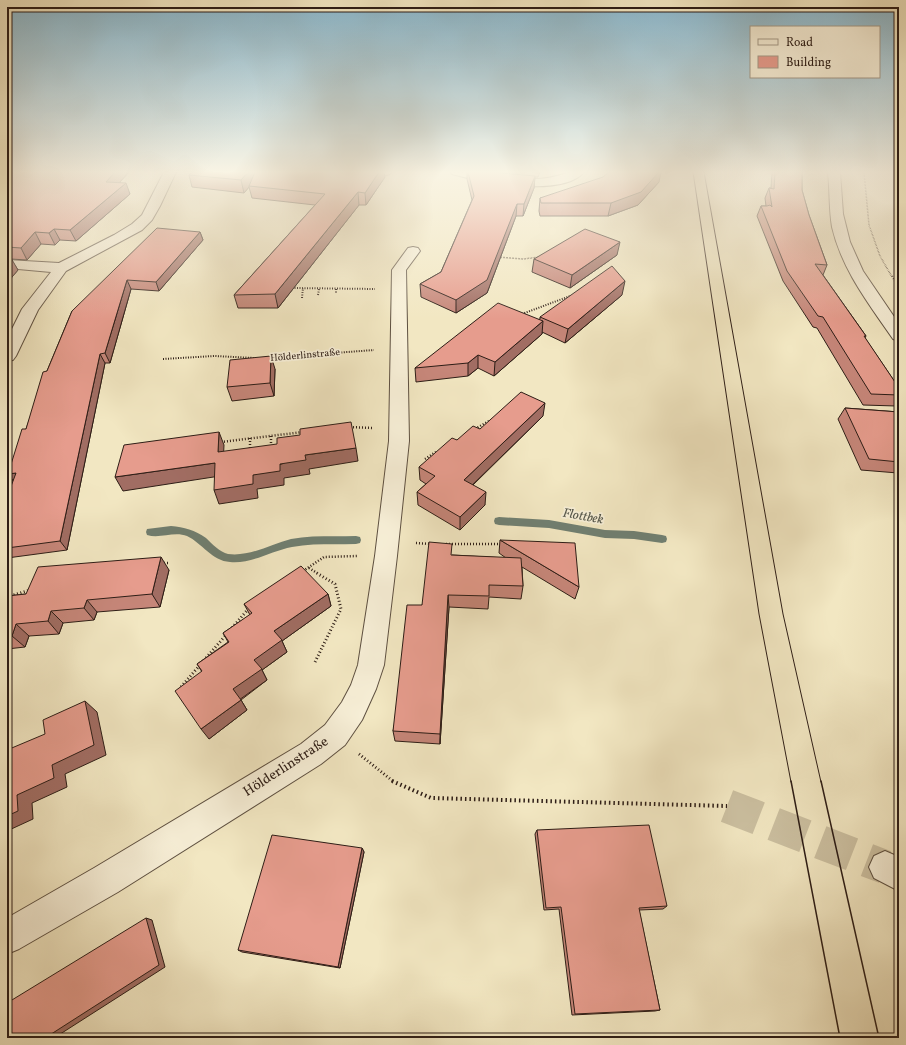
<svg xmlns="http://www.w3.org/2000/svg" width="906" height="1045" font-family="Vollkorn,serif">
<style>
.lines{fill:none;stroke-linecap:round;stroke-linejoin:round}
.stream{fill:#707f71;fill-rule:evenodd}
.street-tunnel{stroke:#cbbfa0;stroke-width:34;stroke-dasharray:34 16;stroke-linecap:butt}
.street-casing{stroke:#5e5041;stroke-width:2}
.path-far4{stroke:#2d1d16;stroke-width:1.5;stroke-dasharray:0.5 1;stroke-linecap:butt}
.path-far3{stroke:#2d1d16;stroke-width:2;stroke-dasharray:1 1.5;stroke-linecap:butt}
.path-far2{stroke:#2d1d16;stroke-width:2.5;stroke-dasharray:1 2;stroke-linecap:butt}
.path-far1{stroke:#2d1d16;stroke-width:3;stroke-dasharray:1 2.5;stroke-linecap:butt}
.path{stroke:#2d1d16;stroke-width:4;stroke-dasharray:1.5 3;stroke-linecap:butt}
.street{fill:#f7efd7;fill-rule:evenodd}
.tram-far1{stroke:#2d1d16;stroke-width:1}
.tram{stroke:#2d1d16;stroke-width:1.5}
.wall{fill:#c68679;stroke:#2d1d16}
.shaded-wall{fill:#a16d63;stroke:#2d1d16}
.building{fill:#e69c8d;stroke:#2d1d16}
.labels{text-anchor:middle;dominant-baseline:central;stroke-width:3.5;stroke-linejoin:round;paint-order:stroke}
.far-street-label{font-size:10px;fill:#2d1d16;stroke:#f7efd7}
.water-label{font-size:13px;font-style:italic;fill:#54564b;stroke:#f7efd7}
.near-street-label{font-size:14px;fill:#2d1d16;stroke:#f7efd7}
</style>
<rect width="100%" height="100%" fill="#f2e7c2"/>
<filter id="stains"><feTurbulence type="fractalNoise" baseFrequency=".005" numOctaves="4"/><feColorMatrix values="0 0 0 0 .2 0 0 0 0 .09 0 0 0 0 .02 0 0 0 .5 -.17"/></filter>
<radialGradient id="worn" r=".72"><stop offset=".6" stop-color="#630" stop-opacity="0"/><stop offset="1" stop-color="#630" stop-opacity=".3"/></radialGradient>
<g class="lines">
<!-- stream -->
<path class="stream" d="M499 517 549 520 605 530 634 531 662 535 666 536 667 539 666 542 662 543 634 539 605 538 549 528 499 525 495 524 494 521 495 518Z
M171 526C184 527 195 530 206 538 212 544 220 552 228 554 250 557 271 544 291 539 312 535 335 537 356 536L360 537 361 540 360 543 356 544C335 545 313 543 292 547 271 551 252 564 230 562 212 561 202 543 187 536 174 531 160 539 147 535L146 532 147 529Z"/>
<!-- street-tunnel -->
<path class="street-tunnel" d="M727 806 885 867"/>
<!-- street casing -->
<g class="street-casing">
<path id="street" d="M164 172H176L160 206 152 220 142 230 66 271 38 310 16 356 13 360 7 361V339L22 309 51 272 7 268V260L59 263 114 235 132 224 142 215Z
M359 172H392C386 178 365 178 359 172Z
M450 172C479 172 506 179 535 179 547 179 557 176 568 173 572 171 579 172 584 172 562 198 480 182 452 174Z
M828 172H840L843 214 850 242 863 271 899 324V341L893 339C869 304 842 270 832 227 829 209 830 191 828 172Z
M413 247 418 248 420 251 406 270 409 441 397 556 384 665 376 689 362 720 345 745 321 764 118 892 19 949 7 954V918L94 868 301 744 325 725 342 702 351 685 358 665 375 556 389 441 392 270 408 248Z
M885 851 899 857V891L874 878 869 867 874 856Z"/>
</g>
<!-- path-far4 -->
<path class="path-far4" d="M864 172 869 225 880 256 892 277
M497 257 523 259 540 257"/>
<!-- path-far3 -->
<path class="path-far3" d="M892 276 899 288
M292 288 375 289
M336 289V294
M318 295 319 289
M302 298 303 288
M522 314 570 296
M269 358 374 350
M163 359 214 356 254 358"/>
<!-- path-far2 -->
<path class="path-far2" d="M350 427 373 428
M475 429 489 421
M271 436V447
M250 438V450
M221 442 303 432
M425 459 436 452
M416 543 431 544
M446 544H503
M161 563H168
M309 568 317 573
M303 571 324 557 357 556"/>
<!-- path-far1 -->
<path class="path-far1" d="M7 597 30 590
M232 628 250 607
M206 658 226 635
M315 662 341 609 335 584 315 572
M181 687 200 665
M359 754 394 782"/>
<!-- path -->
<path class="path" d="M392 781 431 798 727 806"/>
<!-- street -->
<use href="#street" class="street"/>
<!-- tram-far1 -->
<path class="tram-far1" d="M693 172 759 614 791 782
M704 172 783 614 821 782"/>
<!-- tram -->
<path class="tram" d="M791 781 840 1038
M821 781 879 1038"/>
</g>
<!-- wall -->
<path class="wall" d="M7 172H129L120 182 130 194 76 241 60 240 55 245 41 244 27 260 11 259 18 270 7 283Z
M467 172H540L538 177H535L534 188 523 216H516L487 293 456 313 421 297 420 284 441 272 472 200 467 179Z
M772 172H802V190L809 215 827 265 823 275 866 336 865 338 899 388V401L896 406 863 405 817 328 813 327 783 281 757 216 761 206H766L765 198 769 188H771Z
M189 175 385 177 366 205H359L278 308H238L234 295 315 205 252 198 249 187 244 193 192 187Z
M659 182 638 205 608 216H540L539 211 540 198Z
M200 232 203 240 159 291 131 289 110 363H105L67 550 7 558V497L13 481 8 474 26 429 47 371 72 311Z
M617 255 570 288 532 272 534 259Z
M622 295 565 343 542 332V334L494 376 478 368 468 376 416 382 415 368 540 319V317Z
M275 369 274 396 232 401 227 387Z
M845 408 899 412V476L898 473 861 470 838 419Z
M543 416 473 485 485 505 460 530 418 505 417 492 426 484 420 480 419 467 457 440 480 429Z
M500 540 579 587 575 599 522 567 523 586 521 599 489 597 488 609 449 607 440 744 395 741 393 731 422 605 452 555 506 558 499 553Z
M169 570 160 607 97 612 94 620 63 623 59 634 29 636 25 647 7 649V596L26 594Z
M328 594 331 606 282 641 287 652 262 670 267 680 241 700 247 710 209 739 202 672 197 664 228 642 223 633 250 615 244 604Z
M537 830 667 906 663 909 639 910 660 1010 655 1011 572 1015 559 909 544 910 535 834Z
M362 848 364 852 340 968 242 952 238 950Z"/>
<!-- shaded-wall -->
<path class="shaded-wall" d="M115 172H129L110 193 106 182Z
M248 172H262L249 186V187L244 193 241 180Z
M379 172H384L385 177 366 205 365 193Z
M659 172H661L659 182 638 205 608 216 611 203Z
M535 176 534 188 523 216 524 204Z
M126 183 130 194 76 241 70 230Z
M358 192 359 205 278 308 275 294Z
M517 204 516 216 487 293 456 313V300Z
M54 229 60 240 55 245 49 233Z
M35 232 41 244 27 260 21 248Z
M200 232 203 240 159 291 156 282Z
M620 242 617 255 570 288 572 275Z
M11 258 18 270 7 283V263Z
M127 280 131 289 110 363 105 353Z
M625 281 622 295 565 343 568 329Z
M543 321 542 334 494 376 495 362Z
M100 354 105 363 67 550 60 541Z
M478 355V368L468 376V363Z
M271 356 275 369 274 396 270 383Z
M545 403 543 416 464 493V480Z
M219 432 224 445 223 466 218 452Z
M356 448 358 461 309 469 310 474 284 478V485L257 489 258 498 219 504 214 490 305 455Z
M215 463 220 476 123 491 115 477Z
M16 473 15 483 8 474Z
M486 492 485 505 460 530V517Z
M161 557 169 570 160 607 152 594Z
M328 594 331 606 282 641 287 652 262 670 267 680 239 700 233 689 274 631Z
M448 595 449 607 440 744V734Z
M87 600 97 612 94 620 84 608Z
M51 611 63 623 59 634 48 621Z
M16 624 29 636 25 647 12 636Z
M241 700 247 710 209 739 201 729Z
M85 701 97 712 106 755 65 774 67 787 32 803 33 819 7 831V816L17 795 52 765Z
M362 848 364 852 340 968 338 967Z
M146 918 152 920 165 967 54 1038H45Z"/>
<!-- building -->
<path class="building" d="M7 172H115L106 182 126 183 70 230 54 229 49 233 35 232 21 248 7 247Z
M192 172H248L241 180 189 175Z
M255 172H379L365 193 358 192 275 294 234 295 325 194 249 186Z
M468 172H495L501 173 535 176 524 204H517L487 280 456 300 420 284 441 272 474 196Z
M609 172H659L641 192 611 203H541L540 198 603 177Z
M775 172H802V190L809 215 827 265 815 264 866 336H864L899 388V395L871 394 823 317 818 316 787 271 761 206H767L770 205 772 207 769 188 774 189Z
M157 228 200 232 156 282 127 280 105 353 100 354 60 541 7 548V497L16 473 8 474 22 429H26L43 372 47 371 72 311Z
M585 229 620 242 572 275 534 259Z
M7 258H11L7 263Z
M612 266 625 281 568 329 540 317Z
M498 303 543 321 495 362 478 355 468 363 415 368Z
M271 356 270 383 227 387 230 360Z
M521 392 545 403 464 480 486 492 460 517 417 492 435 476 419 467 452 438 457 440 473 426 480 429Z
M845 408 899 412V462L869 459Z
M351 422 356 448 305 455 306 460 280 464V471L253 475V484L214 490 215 463 115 477 124 445 219 432 218 452 277 444V438L300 435V429Z
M500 540 575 543 579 587Z
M429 542 452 544 451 555 521 558 523 586 489 585V596L448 595 440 734 393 731 407 605H422Z
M161 557 152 594 87 600 84 608 51 611 48 621 16 624 12 636H7V596L26 594 38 567Z
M301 566 328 594 274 631 282 640 254 660 262 669 233 689 241 700 201 729 175 691 202 671 197 664 229 642 223 633 252 613 244 604Z
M85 701 94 745 52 765 54 778 17 795 18 811 7 816V750L45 734 43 720Z
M649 825 667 906 639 908 660 1010 575 1014 561 907 546 908 537 830Z
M272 835 362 848 338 967 238 950Z
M146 918 159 965 45 1038H7V1003Z"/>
<!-- sky -->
<linearGradient id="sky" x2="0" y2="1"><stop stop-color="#89b9d0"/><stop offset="0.54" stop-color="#f9f4e4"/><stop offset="1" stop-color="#f9f4e4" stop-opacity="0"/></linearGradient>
<rect width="906" height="319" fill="url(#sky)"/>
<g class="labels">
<!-- far-street labels -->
<g class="far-street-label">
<text transform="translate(305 355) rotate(-5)">Hölderlinstraße</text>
</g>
<!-- water labels -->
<g class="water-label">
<text transform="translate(583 517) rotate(10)">Flottbek</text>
</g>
<!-- near-street labels -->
<g class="near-street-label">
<text transform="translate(286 767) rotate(-33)">Hölderlinstraße</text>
</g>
</g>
<!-- margin -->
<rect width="906" height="1045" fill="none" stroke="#f2e7c2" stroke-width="24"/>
<rect x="8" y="8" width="890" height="1029" fill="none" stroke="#2d1d16" stroke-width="2"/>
<rect x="12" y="12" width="882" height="1021" fill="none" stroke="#2d1d16"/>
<!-- legend -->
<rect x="750" y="26" width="130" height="52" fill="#f7efd7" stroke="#a69b8a"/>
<rect x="758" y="39" width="20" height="6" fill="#f7efd7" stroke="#a69b8a"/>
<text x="786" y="46" font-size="12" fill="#2d1d16">Road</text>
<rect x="758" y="56" width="20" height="12" fill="#e69c8d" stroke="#a69b8a"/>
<text x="786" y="66" font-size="12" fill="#2d1d16">Building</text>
<rect width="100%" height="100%" filter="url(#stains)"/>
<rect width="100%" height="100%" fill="url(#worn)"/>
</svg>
